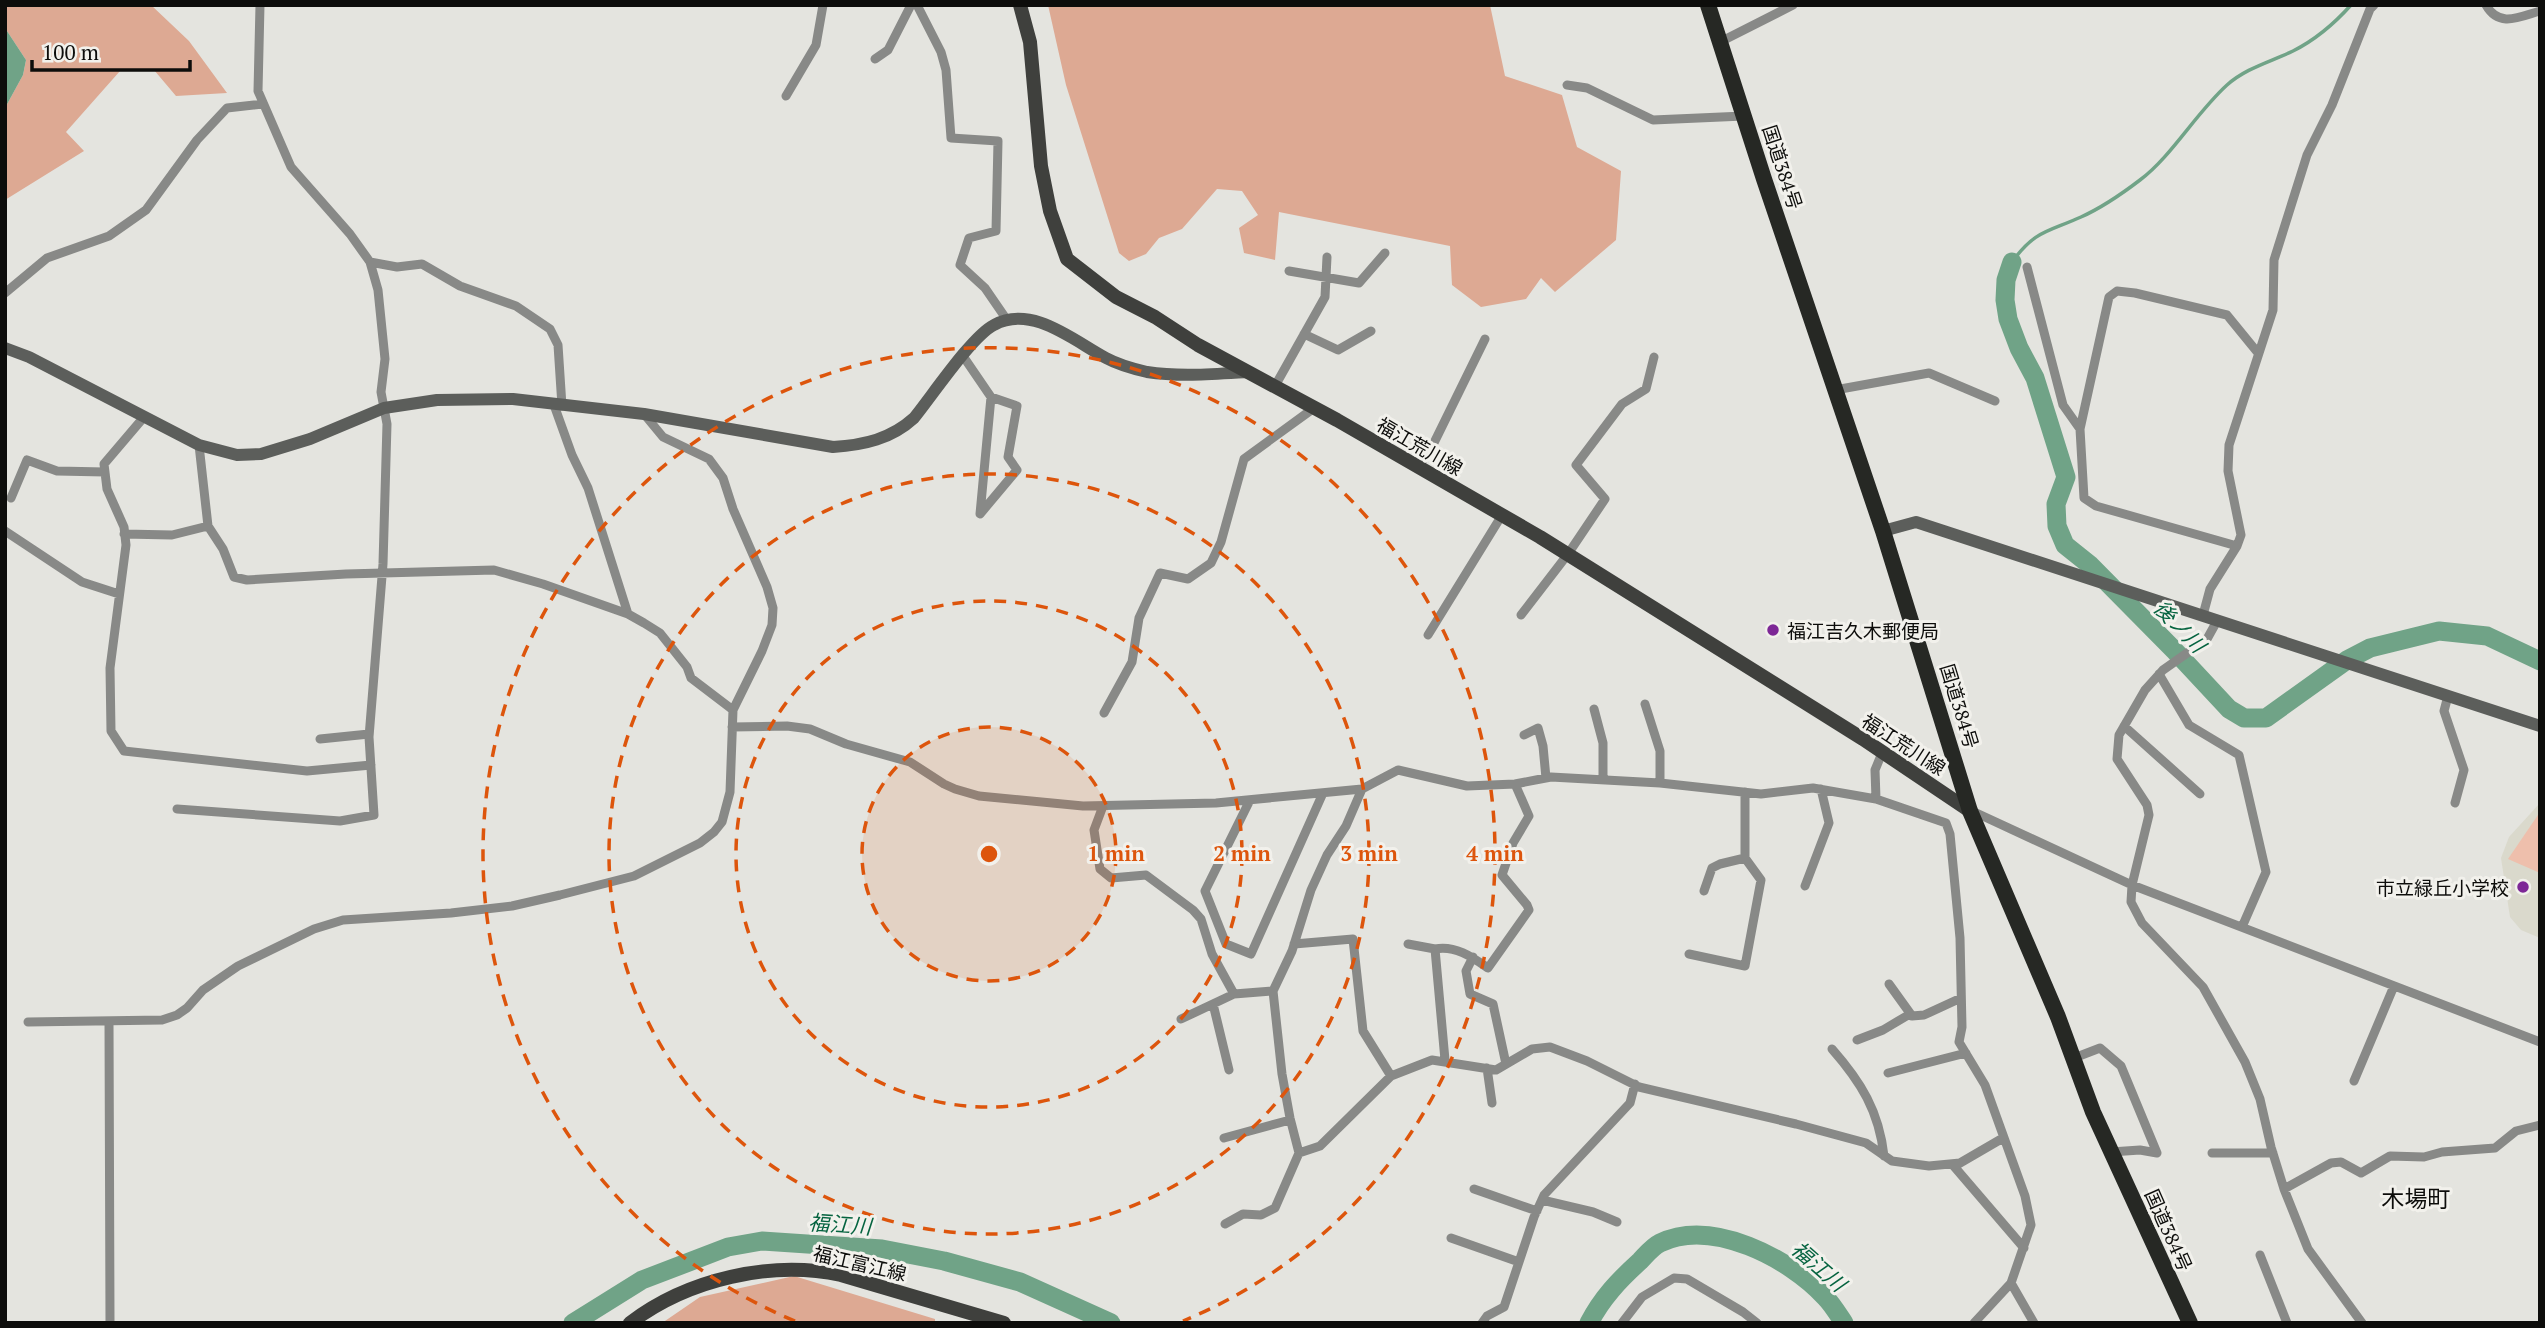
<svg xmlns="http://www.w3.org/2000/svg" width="2545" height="1328" font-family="'PT Serif','Noto Sans JP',serif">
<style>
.built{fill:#dad9cc}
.green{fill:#eebfac}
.forest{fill:#dda993}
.water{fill:#70a387}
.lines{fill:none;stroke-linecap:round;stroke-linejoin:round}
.stream{stroke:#70a387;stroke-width:3.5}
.river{stroke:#70a387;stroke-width:19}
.street{stroke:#888987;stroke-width:9}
.secondary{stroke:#5c5e5b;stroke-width:12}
.primary{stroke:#3f403d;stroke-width:14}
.highway{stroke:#262824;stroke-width:16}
.ring{fill:none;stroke:#dd550c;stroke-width:3.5;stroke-dasharray:12 9}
.poi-dot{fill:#7d2796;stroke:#f2f1ec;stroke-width:2.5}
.labels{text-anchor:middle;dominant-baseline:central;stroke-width:6;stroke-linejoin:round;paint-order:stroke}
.street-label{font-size:19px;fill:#0d0d0b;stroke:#f2f1ec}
.poi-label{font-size:19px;fill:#0d0d0b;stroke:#f2f1ec;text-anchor:start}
.water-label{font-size:21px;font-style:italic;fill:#066440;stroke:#f2f1ec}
.quarter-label{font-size:23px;fill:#0d0d0b;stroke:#f2f1ec}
.centre{fill:#dd550c;stroke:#f2f1ec;stroke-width:3.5}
.ring-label{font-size:21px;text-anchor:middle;font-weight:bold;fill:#dd550c;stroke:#f2f1ec;stroke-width:6;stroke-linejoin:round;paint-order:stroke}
</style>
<rect width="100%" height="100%" fill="#e4e4df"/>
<!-- built -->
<path class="built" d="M2540 803V938L2521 930 2510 917 2501 858 2509 837Z"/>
<!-- green -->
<path class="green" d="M2540 812V873L2508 859Z"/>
<!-- forest -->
<path class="forest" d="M5 5H151L189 41 227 93 176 96 154 70 120 71 66 132 84 151 5 200V108L23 75 26 60 5 28Z
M1048 5H1490L1505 76 1562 95 1577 147 1621 171 1616 240 1555 292 1541 278 1526 299 1481 307 1452 285 1450 246 1279 212 1275 260 1244 253 1239 228 1258 215 1242 191 1217 189 1182 229 1159 238 1146 254 1129 261 1119 253 1066 85Z
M794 1276 935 1319V1323H662L700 1297Z"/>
<!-- water -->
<path class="water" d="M5 28 26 60 23 75 5 108Z"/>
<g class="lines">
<!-- stream -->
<path class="stream" d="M2012 262C2035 230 2048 232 2081 217 2101 208 2123 193 2140 180 2171 157 2196 113 2227 85 2246 68 2270 62 2293 51 2315 40 2334 24 2351 5"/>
<!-- river -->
<path class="river" d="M2012 262 2006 280 2005 300 2008 319 2019 348 2035 378 2066 477 2056 504 2057 526 2065 545 2090 565 2174 650 2229 709 2244 718H2266L2347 660 2370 648 2439 631 2487 636 2540 661
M573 1323 642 1280 728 1247 762 1241 882 1249 944 1261 1020 1282 1111 1323
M1589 1323C1602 1298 1619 1280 1640 1261 1646 1255 1652 1247 1660 1243 1712 1218 1789 1258 1825 1297 1832 1304 1838 1314 1844 1323"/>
<!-- street -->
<path class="street" d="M917 5 941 52 946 70 951 138 998 141 996 231 969 238 960 265 985 288 1007 320
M2486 5C2499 28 2519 17 2540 11
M1720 42 1793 5
M875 59 888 50 911 5
M1567 85 1587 88 1653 120 1744 116
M786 96 816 45 823 5
M370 262 397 267 422 264 460 286 516 306 550 329 558 345 562 406
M2027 267 2063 405 2080 429
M1289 271 1359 283 1385 253
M5 293 47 258 109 236 146 210 197 140 227 108 263 104
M1304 334 1338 350 1371 331
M963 356 991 397 980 514 1017 470 1008 457 1017 406 991 397
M1275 386 1325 297 1327 257
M1835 390 1929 373 1995 401
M554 405 572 455 588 488 628 614
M144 417 104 464 107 489 124 527 126 545 110 668 111 731 124 751 307 771 371 765
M199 445 208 526 223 549 234 577 247 580 346 574 494 570 543 584 628 614 644 623 660 633 687 667 691 678 733 710
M1418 466 1430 451 1485 339
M11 498 27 460 57 471 105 472
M5 531 82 582 119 594
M124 534 172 535 208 526
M2237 546 2096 506 2084 498 2080 429 2109 297 2117 291 2135 293 2227 315 2258 353
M1521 615 1568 554 1605 499 1576 465 1622 404 1646 389 1654 357
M2203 615 2210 589 2237 546 2241 535 2228 471 2229 445 2273 310 2274 260 2307 155 2332 105 2370 9 2374 5
M2217 621 2207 639 2163 670 2145 690 2119 735 2117 759 2147 805 2149 815 2132 885 2131 902 2142 923 2203 987 2245 1062 2260 1099 2271 1147 2284 1189 2308 1249 2362 1323
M1428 635 1502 515
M2159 674 2189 725 2239 755 2266 872 2242 927
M2448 696 2444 711 2464 770 2455 803
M1645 704 1660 751V783
M1594 709 1603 743V780
M1104 713 1132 662 1139 618 1160 573 1188 579 1211 563 1221 542 1244 459 1314 408
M2124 726 2200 794
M732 727 787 726 810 729 846 744 910 762 944 784 955 789 979 796 1083 806 1216 803 1362 789 1398 770 1467 786 1515 784 1551 777 1660 783 1761 794 1813 788 1876 799 1946 823 1950 834 1960 938 1962 1027 1959 1042 1985 1085 2025 1196 2031 1225 2011 1283 1974 1323
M1524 735 1538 728 1543 746 1546 778
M320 739 369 734
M1876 799 1875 770 1882 753
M1250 800 1205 891 1226 944 1251 954 1323 793
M1103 806 1094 830 1100 869 1111 878 1146 875 1193 910 1201 919 1212 954 1234 994 1273 991 1282 1074 1290 1118 1299 1153 1275 1208 1261 1215 1243 1214 1225 1224
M177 809 340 821 374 815 369 737 383 564 387 424 381 392 385 359 378 290 370 262 350 234 291 167 258 91 260 5
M1972 811 2132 885 2540 1042
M1805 886 1829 823 1821 789
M1704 891 1712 868 1720 864 1745 858
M1294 944 1353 939 1363 1031 1391 1076
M1408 944 1435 949
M1689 954 1745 966 1761 880 1745 858V792
M1473 957 1466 971 1470 994 1493 1004 1506 1064
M1889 984 1912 1016 1924 1015 1961 998
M1273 991 1292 951 1311 890 1327 855 1346 826 1362 789
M1213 1004 1229 1070
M1181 1019 1234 994
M109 1021 110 1323
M28 1022 162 1020 177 1015 187 1008 203 990 238 966 314 929 343 920 451 913 512 906 560 895 634 876 700 843 714 832 722 822 730 792 733 710 762 651 772 625 773 608 767 587 733 509 723 478 709 459 663 437 644 414
M1857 1040 1883 1030 1910 1014
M1832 1049C1861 1082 1879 1111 1884 1156
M2074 1058 2100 1048 2121 1066 2157 1153 2140 1150 2111 1152
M1445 1060 1435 949C1455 945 1472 957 1488 968L1529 910 1527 905 1502 875 1513 843 1529 816 1515 784
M1487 1068 1492 1103
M1888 1073 1966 1053
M2354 1081 2394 986
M1224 1138 1290 1120
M1299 1153 1320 1146 1391 1076 1432 1060 1496 1070 1532 1049 1550 1047 1587 1061 1639 1087 1796 1124 1866 1143 1892 1161 1929 1166 1960 1163 2003 1138
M2212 1153H2273
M1952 1164 2024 1248
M1474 1189 1537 1211
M2284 1189 2331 1163 2341 1162 2361 1173 2390 1156 2424 1157 2442 1152 2495 1148 2516 1131 2540 1125
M1542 1200 1593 1212 1617 1222
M1451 1238 1519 1262
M2260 1255 2287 1323
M2011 1283 2034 1323
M1482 1323 1487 1316 1504 1307 1534 1217 1544 1195 1630 1103 1635 1084
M1622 1323 1642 1297 1674 1278 1687 1279 1743 1312 1757 1323"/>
<!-- secondary -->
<path class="secondary" d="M5 348 29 357 199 445 237 455 261 454 310 439 384 408 437 400 513 399 644 414 833 447C864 445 891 439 914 418 932 396 972 336 994 325 1032 304 1074 341 1106 358 1117 364 1134 369 1147 372 1180 377 1215 374 1248 372
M1883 531 1916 522 2540 726"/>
<!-- primary -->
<path class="primary" d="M1020 5 1030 42 1041 166 1050 211 1067 259 1116 297 1155 317 1198 345 1337 420 1540 537 1863 739 1970 811
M630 1323C688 1279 771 1260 841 1275L1004 1323"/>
<!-- highway -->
<path class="highway" d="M1708 5 1764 179 1883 531 1970 811 2058 1017 2093 1112 2190 1323"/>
</g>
<!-- distance rings -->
<circle cx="989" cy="854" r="127" fill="#dd550c" fill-opacity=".12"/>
<g class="ring">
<circle cx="989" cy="854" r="127"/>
<circle cx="989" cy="854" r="253"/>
<circle cx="989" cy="854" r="380"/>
<path d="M795 1321A506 506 0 1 1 1183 1321"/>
</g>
<!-- markers -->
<g class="poi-dot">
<circle cx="1773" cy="630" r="7"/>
<circle cx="2523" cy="887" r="7"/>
</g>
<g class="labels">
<!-- street labels -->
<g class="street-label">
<text transform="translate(1783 167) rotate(72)">国道384号</text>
<text transform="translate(1420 446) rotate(30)">福江荒川線</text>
<text transform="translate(1960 706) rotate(73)">国道384号</text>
<text transform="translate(1904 744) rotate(33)">福江荒川線</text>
<text transform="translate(2169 1230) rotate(66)">国道384号</text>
<text transform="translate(860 1263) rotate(13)">福江富江線</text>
</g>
<!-- poi labels -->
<g class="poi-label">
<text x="1787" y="630">福江吉久木郵便局</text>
<text x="2509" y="887" text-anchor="end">市立緑丘小学校</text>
</g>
<!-- water labels -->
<g class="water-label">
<text transform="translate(2180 626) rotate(46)">後ノ川</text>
<text transform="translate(840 1224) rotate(4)">福江川</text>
<text transform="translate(1819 1266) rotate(41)">福江川</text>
</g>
<!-- quarter labels -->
<g class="quarter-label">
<text x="2416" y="1198">木場町</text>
</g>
</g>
<circle cx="989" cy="854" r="10" class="centre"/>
<g class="ring-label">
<text x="1116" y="861">1 min</text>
<text x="1242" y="861">2 min</text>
<text x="1369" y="861">3 min</text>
<text x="1495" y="861">4 min</text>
</g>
<!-- border -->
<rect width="2545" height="1328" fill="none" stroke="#0d0d0b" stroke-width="14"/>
<!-- scale -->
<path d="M32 60v10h158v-10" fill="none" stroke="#0d0d0b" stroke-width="3.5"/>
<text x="42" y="60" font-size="21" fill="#0d0d0b" stroke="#f2f1ec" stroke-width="5" paint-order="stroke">100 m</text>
</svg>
